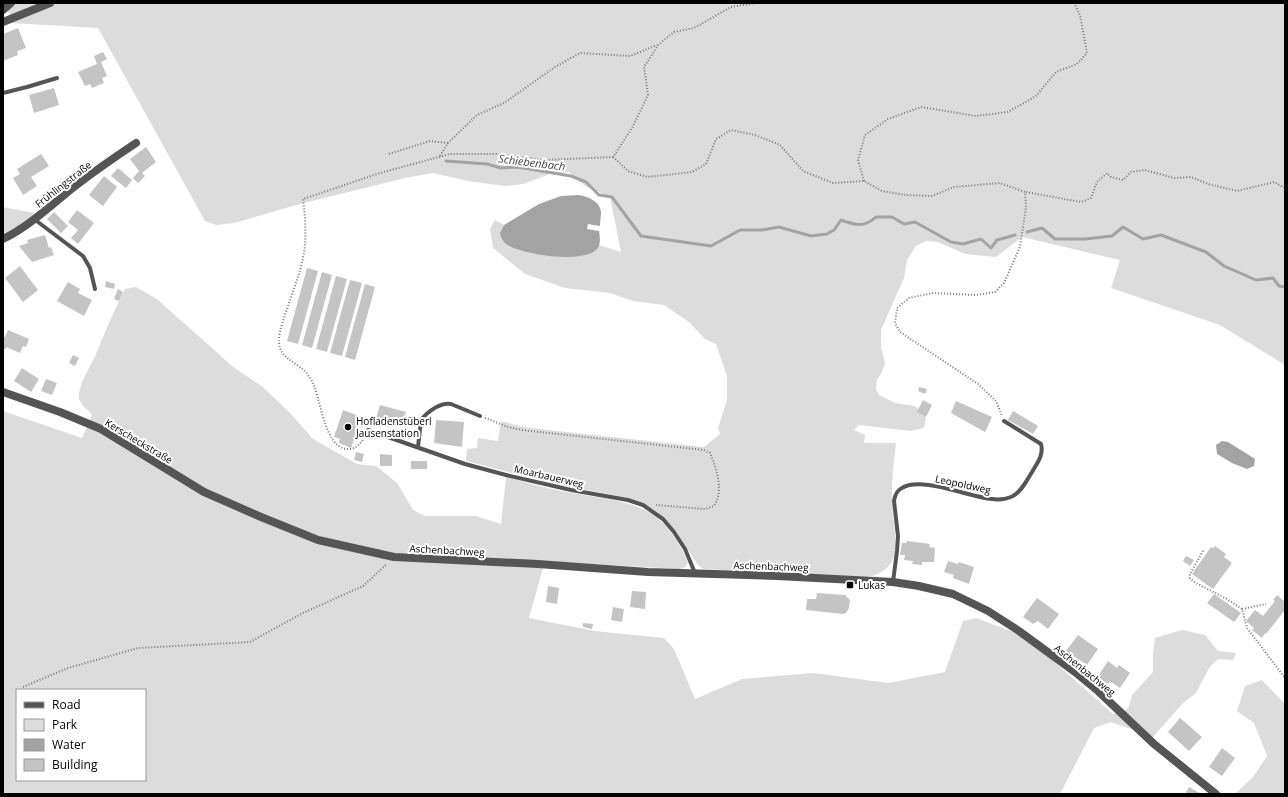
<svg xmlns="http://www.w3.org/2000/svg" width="1288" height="797" font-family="'Open Sans',sans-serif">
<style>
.green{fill:#dcdcdc;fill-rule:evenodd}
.water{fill:#a3a3a3}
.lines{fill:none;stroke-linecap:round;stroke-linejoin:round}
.stream{stroke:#a3a3a3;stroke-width:3}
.building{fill:#c4c4c4}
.path{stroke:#777;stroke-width:2;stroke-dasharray:1 2;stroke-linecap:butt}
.service{stroke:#555;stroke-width:4}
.minor{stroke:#555;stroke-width:8}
.poi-dot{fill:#000;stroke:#fff;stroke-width:1.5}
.labels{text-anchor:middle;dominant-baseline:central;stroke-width:4;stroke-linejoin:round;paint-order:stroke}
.street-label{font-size:10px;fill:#000;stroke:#fff}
.poi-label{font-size:10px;fill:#000;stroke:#fff;text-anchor:start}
.water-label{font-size:11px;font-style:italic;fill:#444;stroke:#fff}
</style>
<rect width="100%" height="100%" fill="#fff"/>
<!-- green -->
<path class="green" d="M6 3H1285V365L1220 325 1111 288 1120 260 1022 237 996 257 965 254 938 242 926 241 916 246 907 260 904 278 881 330V347L885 363 882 372 877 380 876 389 879 395C884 397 890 401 896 403 914 407 913 401 926 418L924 428 911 431 859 425 854 430 865 435 864 443H896C894 462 891 481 892 501 892 516 899 545 893 559 889 569 877 576 867 577L703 569 697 564 676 531 664 517 644 503 629 498 554 484 466 461 467 449 477 448 478 438 498 441 501 421 523 427 548 430 704 447 720 434 718 428 727 400V376L716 344 705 339 689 322 664 305 633 301 610 293 565 288 525 274 493 248 490 229 495 220 504 225 500 233C506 255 557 258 576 256 583 256 590 252 596 249L599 245 621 252 610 197 585 186 569 172 550 174 523 184 505 186 468 181 433 173 405 178 300 204 234 223 216 225 205 221 98 28 12 23Z
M3 207 34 213 33 217 3 236Z
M136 287 157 299 233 367 263 387 291 414 313 439 357 464 376 466 397 483 413 510 425 516H476L501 524 506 477C527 483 549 489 571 493 629 503 662 501 688 563 686 567 682 569 678 569L545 561 529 618 595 631 664 638 674 649 695 699 742 679 813 673 888 683 945 672 963 621 976 618 1016 633 1043 652 1113 714 1128 709 1132 695 1153 672V654L1155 638 1182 630 1205 635 1218 651 1236 653 1233 660 1218 659 1209 668 1196 693 1183 703 1153 737 1111 722 1094 728 1060 794H3V411L82 438 92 415C88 410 80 404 79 398 78 385 91 366 96 354 105 332 114 310 125 289ZM17 690H145V780H17Z
M1262 680 1285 704V794H1235L1253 777 1267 756 1254 723 1237 711 1245 686Z"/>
<!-- water -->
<path class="water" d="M579 195C588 197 600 201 601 212 601 217 600 221 600 226L588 224 587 229 599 231C600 237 601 244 597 249 584 264 521 255 506 244 503 241 501 238 500 233L504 225 539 204 561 196Z
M1222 441 1228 442 1255 459 1254 466 1247 469 1232 463 1217 454 1216 445Z"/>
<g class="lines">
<!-- stream -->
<path class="stream" d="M446 161 487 164 501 168 517 167 571 176 586 182 599 195 612 197 641 236 711 246 740 230H762L779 227 811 236 827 234 834 230 841 220C855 225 864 228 876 217H892L904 224 915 222 951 242 963 244 981 239 991 248 997 240 1015 235
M1027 232 1042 228 1055 239H1085L1112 236 1123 227 1143 239 1161 235 1206 252 1224 266 1256 280 1273 278 1279 286 1285 287"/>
</g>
<!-- building -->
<path class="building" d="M18 28 26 48 17 51 18 55 3 61V34Z
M103 52 107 59 101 62 107 76 102 78 104 83 92 88 90 84 85 86 78 72 97 64 94 56Z
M54 88 59 105 34 113 29 95Z
M146 147 156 162 142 173 145 176 138 183 133 178 139 171 130 159Z
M41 154 49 166 31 177 37 186 23 195 13 178 20 174 17 169Z
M118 168 132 180 126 188 111 176Z
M104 176 117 187 103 206 89 195Z
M77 210 94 223 78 244 71 238 78 230 68 222Z
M54 212 68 226 61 233 47 219Z
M45 235 49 248 51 247 54 255 32 262 19 246 28 243 27 240Z
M20 266 38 290 23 302 5 278Z
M307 268 318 271 298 344 287 341Z
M322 272 332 275 312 348 302 345Z
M336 276 347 279 327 352 316 349Z
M350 280 362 283 342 356 330 353Z
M106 281 115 284 114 289 105 287Z
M68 282 80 289 78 293 92 300 84 316 57 301Z
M365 284 375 287 355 360 345 357Z
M118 289 123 292 119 301 114 299Z
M8 330 29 339 26 347 23 346 20 353 6 347V349L3 348V336L5 337Z
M73 355 79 358 75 366 69 363Z
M22 368 39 379 31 392 14 381Z
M46 379 57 383 52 395 41 391Z
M919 387 927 389 925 394 918 391Z
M923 400 932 405 926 417 917 412Z
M956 401 992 417 985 432 951 413Z
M380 405 406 412 402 427 376 419Z
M343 410 362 417 351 448 339 443 340 439 334 437Z
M1013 411 1038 426 1033 434 1008 420Z
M436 420 464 422 462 447 434 443Z
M356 452 364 454 362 462 354 460Z
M380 454 392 455V466H380Z
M411 461H427V469H411Z
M907 541 930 544 929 547 935 548 934 562H922V565L912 564 913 561 904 560 905 555H900L902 543H906Z
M1215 546 1226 554 1224 557 1232 563 1213 589 1192 574 1211 547 1213 548Z
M1186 556 1194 560 1190 566 1183 561Z
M948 561 958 564 959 562 974 567 969 584 953 578 954 575 944 572Z
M548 586 559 588 557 604 546 602Z
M632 591 646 592 645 609 630 607Z
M817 593 845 595 850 600 849 608 846 613 843 614 806 610 807 599H816Z
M1214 594 1241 613 1234 622 1207 603Z
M1277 595 1285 602V610L1266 634 1265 633 1262 638 1252 630 1254 628 1246 621 1255 610 1263 616 1275 601 1273 600Z
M1037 598 1059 614 1048 629 1038 621 1033 624 1023 617Z
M613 607 624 609 622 622 611 620Z
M583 623 593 624 592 629 583 627Z
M1078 635 1098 649 1087 665 1066 651Z
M1108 661 1117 668 1119 665 1130 673 1120 688 1110 681 1108 685 1097 678Z
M1180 718 1202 737 1189 751 1168 732Z
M1222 748 1235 758 1222 776 1209 767Z
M1189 787 1196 791 1202 794H1185Z"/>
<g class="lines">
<!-- path -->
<path class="path" d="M389 154 430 141 448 143
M440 156 448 143 477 115 504 103 555 67 580 53 630 56 657 45
M613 157 628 171 647 177 692 172 706 164 716 139 731 130 755 135 780 145 803 171 833 183 864 181 882 191 906 195 932 196 954 187 1000 183 1025 192 1026 207 1020 247 1004 283 995 292 976 295 933 293 909 298 897 308 895 323 900 332 978 384 996 401 1002 416
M864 181 858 160 865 135 888 119 921 107 976 116 1008 112 1036 96 1056 72 1077 64 1087 53 1080 15 1074 3
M1026 192 1081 202 1091 198 1097 182 1107 173 1111 177 1123 180 1131 172 1145 170 1174 178 1191 177 1208 184 1237 191 1274 182 1285 188
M485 418 508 427 522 430 704 450 710 453C717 470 724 490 714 506L705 509 656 505
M366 435C362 442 356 450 347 449 323 447 321 395 311 379 298 358 274 362 280 332 287 303 302 275 305 245 306 230 305 214 303 199L380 173 450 154H496L542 160 613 157 632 128 648 95 644 67 659 44 674 32 694 28 731 7 756 3
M1203 551 1190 574V578L1194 582 1227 599 1242 609 1247 628 1285 678
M1242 609 1266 604
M23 687 68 668 138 648 250 642 303 613 363 586 387 564"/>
<!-- service -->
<path class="service" d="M3 93 27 87 57 78
M34 219 83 256 90 268 95 289
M368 430 465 464 506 475 571 490 628 500 643 505 663 519 674 532 685 549 695 573
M418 447 421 420C428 411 441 402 451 404L480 416
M893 582 897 551 898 536 894 501C895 495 897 490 902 488 921 476 969 497 992 499 999 500 1007 499 1013 496 1022 491 1027 480 1032 472 1037 463 1044 455 1041 444L1004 421"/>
<!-- minor -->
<path class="minor" d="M3 10 11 3
M3 22 50 3
M3 239C30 226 52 204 75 186 95 171 115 157 136 143
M3 392 60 412 101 429 204 492 261 517 318 540 394 557 538 564 648 572 777 576 893 582 919 586 953 594 988 611 1019 631 1075 672 1098 691 1154 744 1216 794"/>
</g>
<!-- markers -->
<g class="poi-dot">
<circle cx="348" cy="427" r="4"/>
<rect x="846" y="581" width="8" height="8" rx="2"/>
</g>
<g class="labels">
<!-- street labels -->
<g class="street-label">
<text transform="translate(63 184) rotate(-38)">Frühlingstraße</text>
<text transform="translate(139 441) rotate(31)">Kerscheckstraße</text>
<text transform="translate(549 476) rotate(13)">Moarbauerweg</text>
<text transform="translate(963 484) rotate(12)">Leopoldweg</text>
<text transform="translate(447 550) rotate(3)">Aschenbachweg</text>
<text transform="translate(771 566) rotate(2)">Aschenbachweg</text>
<text transform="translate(1085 670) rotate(39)">Aschenbachweg</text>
</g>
<!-- poi labels -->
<g class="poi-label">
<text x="356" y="421">Hofladenstüberl<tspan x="356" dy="12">Jausenstation</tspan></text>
<text x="858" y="585">Lukas</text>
</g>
<!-- water labels -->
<g class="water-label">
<text transform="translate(532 162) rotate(7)">Schiebenbach</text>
</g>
</g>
<!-- border -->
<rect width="1288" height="797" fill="none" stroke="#000000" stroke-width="8"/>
<!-- legend -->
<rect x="16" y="689" width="130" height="92" fill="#ffffff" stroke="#999999"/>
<rect x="24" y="702" width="20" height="6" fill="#555555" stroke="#999999"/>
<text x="52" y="709" font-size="12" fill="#000000">Road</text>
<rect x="24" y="719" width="20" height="12" fill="#dcdcdc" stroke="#999999"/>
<text x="52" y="729" font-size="12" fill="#000000">Park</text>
<rect x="24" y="739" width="20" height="12" fill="#a3a3a3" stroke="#999999"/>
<text x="52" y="749" font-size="12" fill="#000000">Water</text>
<rect x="24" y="759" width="20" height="12" fill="#c4c4c4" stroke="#999999"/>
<text x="52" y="769" font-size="12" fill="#000000">Building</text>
</svg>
